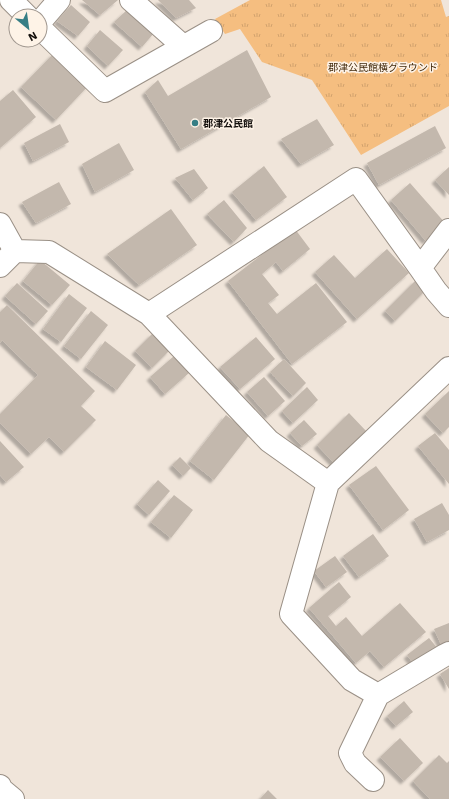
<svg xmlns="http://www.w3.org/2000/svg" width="449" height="799" font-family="'Work Sans','Noto Sans JP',sans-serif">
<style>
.park{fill:url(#park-tufts)}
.building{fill:#c3b8ad;filter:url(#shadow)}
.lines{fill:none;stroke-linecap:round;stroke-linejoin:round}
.minor-casing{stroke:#9a9086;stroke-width:24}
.minor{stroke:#fff;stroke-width:22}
.poi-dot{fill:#367e85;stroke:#fef3e7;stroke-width:1.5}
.labels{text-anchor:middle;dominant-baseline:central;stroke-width:3;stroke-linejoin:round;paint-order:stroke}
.park-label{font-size:10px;fill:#422a0c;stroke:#fef3e7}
.poi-label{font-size:10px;font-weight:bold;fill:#120e0b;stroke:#fef3e7;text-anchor:start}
</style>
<defs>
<pattern id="park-tufts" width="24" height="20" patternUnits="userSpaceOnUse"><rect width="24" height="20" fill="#f5be80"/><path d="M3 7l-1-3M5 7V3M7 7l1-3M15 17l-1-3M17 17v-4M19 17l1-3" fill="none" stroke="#d1a26d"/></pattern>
<filter id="shadow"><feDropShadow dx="-3.5" dy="3.5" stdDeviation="1" flood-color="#0004"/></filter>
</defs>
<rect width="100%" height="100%" fill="#f0e5da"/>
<!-- park -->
<path class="park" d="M250 0H441L446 17 449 16V106L361 155 312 80 262 62 240 29 225 34 215 19Z"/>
<!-- building -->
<path class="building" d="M82 0H118L100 15Z
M158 0H189L196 8 176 18Z
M71 5 90 22 78 36 57 21Z
M127 10 154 33 142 47 114 22Z
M100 30 123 50 108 66 87 46Z
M247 50 271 97 181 149 145 92 158 80 168 96Z
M54 53 89 85 56 120 21 87Z
M13 90 36 117 0 148V101Z
M317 119 334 145 301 164 281 139Z
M60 124 69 142 33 161 24 143Z
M435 126 446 148 379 185 367 163Z
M119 143 134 170 95 192 82 164Z
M264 166 287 197 256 220 232 192Z
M449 167V195L435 180Z
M194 169 208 188 193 200 175 178Z
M59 182 71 204 36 223 22 202Z
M410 183 446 224 426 241 391 200Z
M224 200 247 228 234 242 207 214Z
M171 209 197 245 139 285 107 254Z
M295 229 310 249 283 271 276 262 262 274 279 295 268 303 277 314 316 283 347 322 292 364 228 281Z
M387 249 409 273 357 319 315 272 334 255 355 278Z
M40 260 70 285 52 305 23 281Z
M416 280 426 290 395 321 385 311Z
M17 283 48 311 36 324 5 296Z
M69 294 87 308 61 342 43 329Z
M7 305 95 391 81 406 96 420 64 452 49 437 31 454 0 423V414L38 375 2 340 0 343V312Z
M91 311 108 325 81 359 64 346Z
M153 333 170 350 152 368 135 351Z
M256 337 275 359 240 389 220 367Z
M105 341 136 365 117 390 86 367Z
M174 356 189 373 165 394 150 377Z
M284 359 306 383 293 396 270 372Z
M264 377 285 401 268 416 247 392Z
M307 387 318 400 293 423 282 411Z
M449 391V427L443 433 425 414Z
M349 413 367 432 335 464 317 445Z
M226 415 250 434 214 480 190 461Z
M304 420 317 434 302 446 290 433Z
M435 433 449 450V484L418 446Z
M0 441 24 467 6 482 0 475Z
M180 457 191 468 183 476 172 465Z
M376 466 409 510 383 530 349 485Z
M158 480 170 491 149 515 137 504Z
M174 495 193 510 171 538 151 522Z
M442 503 449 515V530L427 542 414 519Z
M373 534 389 556 359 577 343 556Z
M335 556 347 572 326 587 314 571Z
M339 582 351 597 328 616 336 626 346 617 362 636 400 603 426 632 384 667 370 651 356 663 309 608Z
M449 623V647L443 649 434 629Z
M429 638 439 650 416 667 407 655Z
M449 668V689L440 674Z
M404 701 413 712 396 726 387 716Z
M400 738 423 763 404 781 380 757Z
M439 755 447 763 449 761V799H430L413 781Z
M268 790 277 799H260Z"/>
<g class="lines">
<!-- minor casing -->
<g class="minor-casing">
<path id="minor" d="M11 0 27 16
M131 0 183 46
M40 22 59 0
M40 28 105 91 211 31
M0 224 15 251 49 252 149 314 269 441 328 483 291 614 352 680 378 695 445 655 449 653
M0 266 15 251
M420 268 449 230
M149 314 356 179 420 268 436 291 449 306
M328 483 449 368
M373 780 355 763 350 753 378 695
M0 786 1 789 13 799"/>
</g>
<!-- minor -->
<use href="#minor" class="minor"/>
</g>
<!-- markers -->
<circle class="poi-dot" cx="195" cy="123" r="4"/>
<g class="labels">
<!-- park labels -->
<g class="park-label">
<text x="383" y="67">郡津公民館横グラウンド</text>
</g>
<!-- poi labels -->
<g class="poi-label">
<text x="203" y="123">郡津公民館</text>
</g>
</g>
<!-- north arrow -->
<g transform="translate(28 28) rotate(151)"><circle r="19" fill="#fef3e7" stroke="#a0978f"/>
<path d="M0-3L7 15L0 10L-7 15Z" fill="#367e85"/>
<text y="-6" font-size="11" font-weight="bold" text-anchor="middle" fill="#120e0b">N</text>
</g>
</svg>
